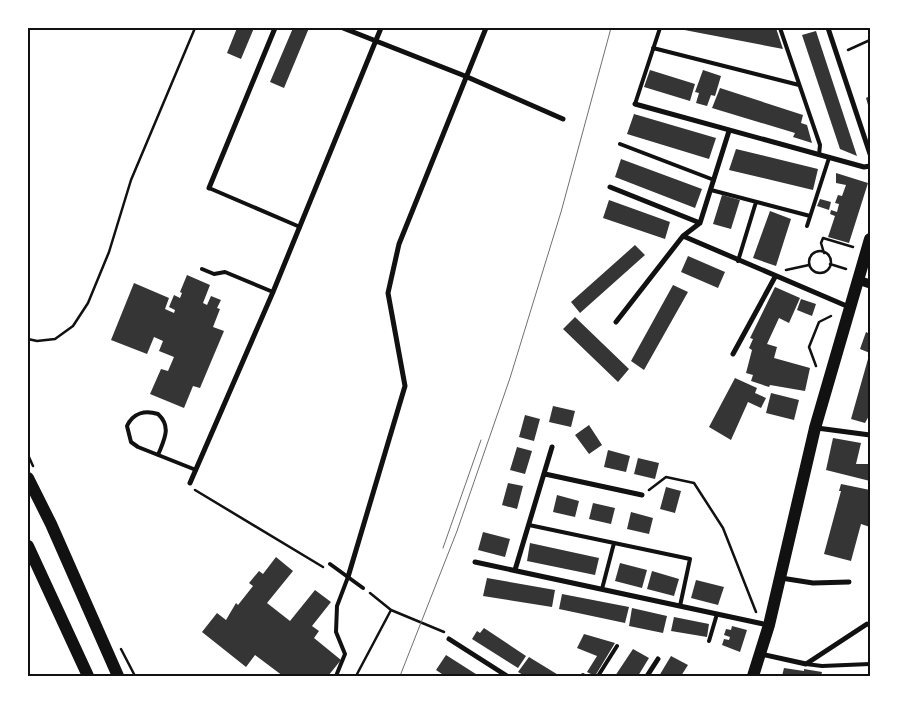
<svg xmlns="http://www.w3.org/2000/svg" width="898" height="704" font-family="Inter,sans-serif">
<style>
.building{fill:#353535}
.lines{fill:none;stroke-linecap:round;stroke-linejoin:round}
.path{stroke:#111;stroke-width:2.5}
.service{stroke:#111;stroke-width:4}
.minor{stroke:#111;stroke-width:5}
.tertiary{stroke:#111;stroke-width:9}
.trunk{stroke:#111;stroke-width:12}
.tram{stroke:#707070;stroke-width:1}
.neatline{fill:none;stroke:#111;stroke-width:2}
</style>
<rect width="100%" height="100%" fill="#fff"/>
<!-- building -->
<path class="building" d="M237 28H254L241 59 227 53Z
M293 28H309L284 88 270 82Z
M674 28H776L783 49Z
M816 31 857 156 840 149 802 35Z
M650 70 695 84 690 101 644 87Z
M703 70 721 76 715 96 711 95 707 106 696 103 699 93 695 92Z
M720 88 803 115 801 123 807 125 812 143 793 137 795 133 712 108Z
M870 96V112L866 98Z
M634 114 716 138 709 159 627 134Z
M736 149 818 169 813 190 729 170Z
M621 159 702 189 695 208 615 177Z
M836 173 868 183 849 243 828 237 835 216 830 214 831 210 837 212 839 204 835 203 838 195 842 196 846 185 836 183Z
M722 195 740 200 731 229 713 224Z
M820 199 831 202 829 210 817 206Z
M609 200 670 222 665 239 603 218Z
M770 211 791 219 776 266 753 258Z
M635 245 645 255 580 313 571 302Z
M688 256 725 272 718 288 681 272Z
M187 275 210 285 203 303 207 305 211 296 221 300 217 308 220 309 213 327 224 331 200 388 193 386 184 408 150 394 161 369 168 371 174 357 159 351 163 341 154 337 147 354 111 340 134 283 169 298 165 309 174 313 175 310 169 307 174 295 180 298 182 293 180 292Z
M673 285 688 292 644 370 631 361Z
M775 287 800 298 789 323 779 318 767 344 777 347 774 358 810 368 805 391 770 385 769 387 751 381 753 375 746 373 752 350 749 348 753 339 750 338Z
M801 299 816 304 812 316 797 310Z
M575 317 629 369 618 382 563 329Z
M866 332 870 334V353L860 349Z
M868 359 870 360V414L865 423 851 419Z
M735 378 757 388 755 393 766 398 761 408 748 402 731 440 709 427Z
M771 393 799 400 794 420 766 413Z
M553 406 575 411 571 427 549 422Z
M525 415 540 419 534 441 519 437Z
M589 425 602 445 589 454 575 435Z
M833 438 861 443 856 464H870V481L826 470Z
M517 447 532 451 525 474 510 470Z
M608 450 630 456 626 472 604 467Z
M638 458 659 463 655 479 634 474Z
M508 483 523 486 517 509 502 505Z
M841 484 870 490V527L861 524 851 561 824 554 841 491H839Z
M666 487 681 491 675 513 660 509Z
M557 495 579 501 575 517 553 512Z
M593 503 615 508 611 524 589 519Z
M631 512 653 518 649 534 627 529Z
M483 532 510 539 505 557 478 550Z
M530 543 599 558 595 575 527 561Z
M276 557 293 571 267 603 290 621 315 590 331 602 312 626 319 631 314 638 341 660 328 676H283L255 655 246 667 202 632 217 613 226 620 236 603 238 605 253 586 249 583 259 571 263 574Z
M620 563 647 570 642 588 615 581Z
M652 571 679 579 674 596 647 589Z
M487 578 555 590 552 607 483 596Z
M696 580 724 587 718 605 691 598Z
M562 594 629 607 625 623 559 609Z
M632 608 667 616 663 633 629 626Z
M674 617 709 624 707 637 671 631Z
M732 626 747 630 740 652 722 645 724 639 729 640 730 637 724 635 726 629 731 630Z
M484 628 526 656 518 668 472 639 477 631 480 633Z
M584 634 615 643 595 676 587 672 597 656 577 648Z
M633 649 649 658 638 676H615Z
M446 655 479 676H445L436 670Z
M671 656 688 665 681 676H659Z
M529 657 560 676H525L518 672Z
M784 668 804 671V669L822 672 821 676H782Z"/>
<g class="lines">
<!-- path -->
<path class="path" d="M848 50 870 40
M809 262a11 11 0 1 1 22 0a11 11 0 1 1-22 0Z
M824 253 821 243 823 238 853 247
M830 264 846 269
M786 270 809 265
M28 339 37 341 55 339 73 326 88 303 109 252 131 180 195 28
M816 366 809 347 819 322 831 316
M28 455 33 466
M195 490 323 567
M649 490 666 477 694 483 723 528 756 612
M370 593 391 610 444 632
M121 649 135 676
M356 676 391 610"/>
<!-- service -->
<path class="service" d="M780 28 820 145 819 155
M653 48 799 85
M635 104 660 28
M620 144 714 180
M209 188 300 227
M711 190 810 216
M807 226 829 158
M738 261 756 202
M202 269 214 274 225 272 273 292
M158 455C164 440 172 427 158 414 145 410 133 413 127 426L131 442 138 447 196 470
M529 525 690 559 680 606
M330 564 363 588
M602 589 614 543
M709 641 717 614
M806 664 822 666 870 664
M336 676 345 654 336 632 337 606 348 577
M582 676 583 675
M598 676 617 646"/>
<!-- minor -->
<path class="minor" d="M343 28 465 76 563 119
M828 28 870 154
M635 104 864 167 870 166
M610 187 700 223
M209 188 275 28
M683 236 849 307
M616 322 683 236 700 223 729 131
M733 354 775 277
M817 428 870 435
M545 474 642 495
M190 483 273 292 381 28
M475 562 768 625
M515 570 552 447
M348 577 405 386 388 293 399 244 486 28
M781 578 813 583 849 582
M449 639 507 676
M761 654 806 664 867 624 870 625
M647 676 658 659"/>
<!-- tertiary -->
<path class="tertiary" d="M858 280 870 284"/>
<!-- trunk -->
<path class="trunk" d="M28 478 51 524 118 676
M28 546 88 676
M753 676 769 625 815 428 870 239"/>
<!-- tram -->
<path class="tram" d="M443 548 481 440
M400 676 457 531 510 378 561 212 611 28"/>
</g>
<!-- border -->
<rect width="898" height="704" fill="none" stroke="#ffffff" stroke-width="58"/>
<rect x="29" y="29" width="840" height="646" class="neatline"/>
</svg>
